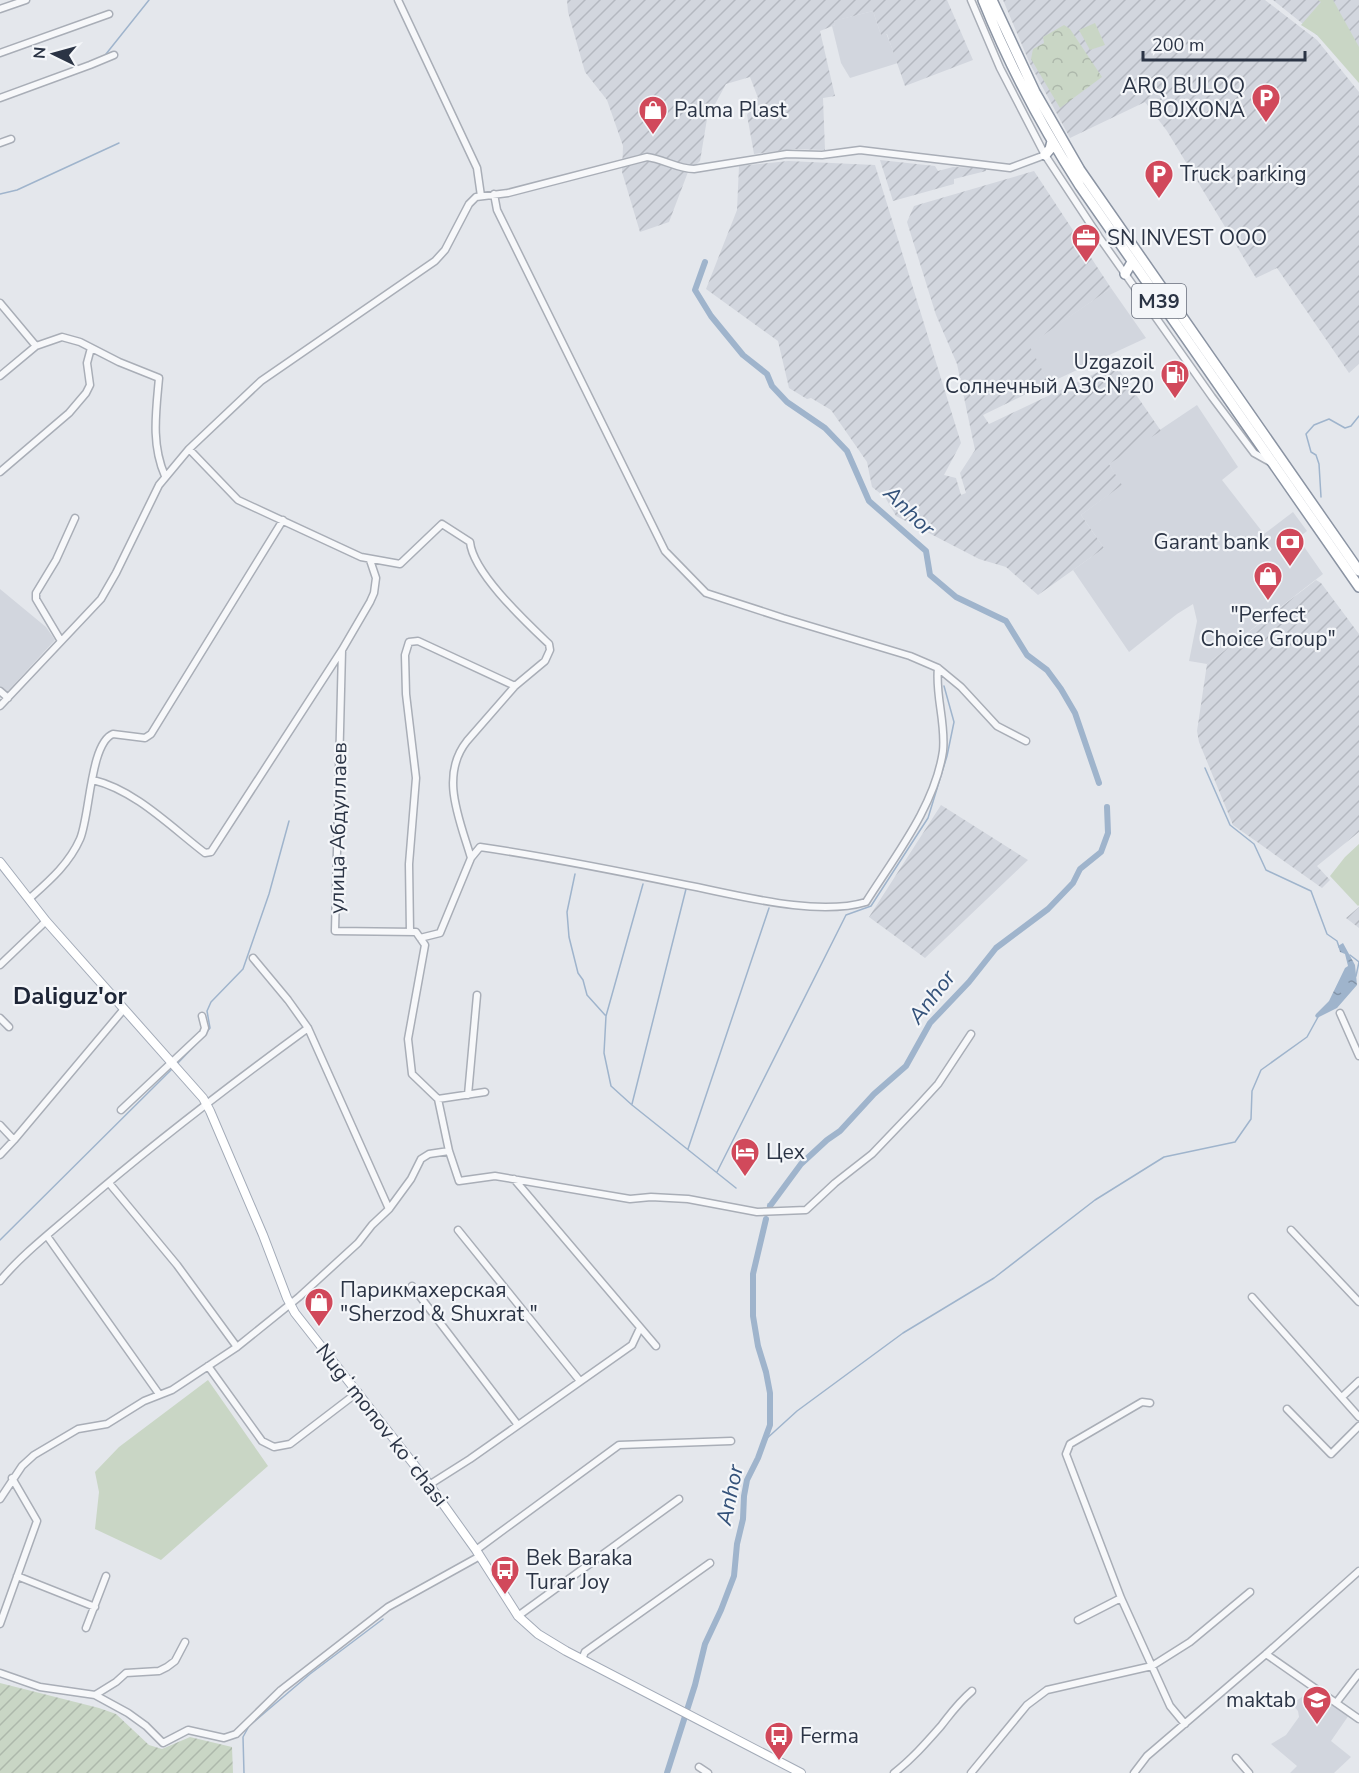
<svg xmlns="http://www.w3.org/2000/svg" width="1359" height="1773" font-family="'Nunito Sans',sans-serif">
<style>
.built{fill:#d2d6de}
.industrial{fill:url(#industrial-furrows)}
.green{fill:#c9d6c5}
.forest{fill:url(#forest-crowns)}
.garden{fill:url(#garden-furrows)}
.water{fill:url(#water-ripples)}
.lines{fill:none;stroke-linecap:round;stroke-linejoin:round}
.stream{stroke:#9fb4cc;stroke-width:1.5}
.canal{stroke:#9fb4cc;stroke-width:6}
.minor-casing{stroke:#a9aeb7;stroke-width:9}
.major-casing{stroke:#a3abb8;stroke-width:10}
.highway-casing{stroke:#8b94a3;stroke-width:12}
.minor{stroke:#f7f8fa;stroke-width:6}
.major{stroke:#fff;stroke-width:8}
.highway{stroke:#fff;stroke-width:9}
.labels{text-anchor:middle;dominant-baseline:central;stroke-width:4.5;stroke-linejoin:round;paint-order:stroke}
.shield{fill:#f4f6f9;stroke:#676e7b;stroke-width:1.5}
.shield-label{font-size:20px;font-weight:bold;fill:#2b3445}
.poi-label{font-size:21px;fill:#2b3445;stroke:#f4f6f9;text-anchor:start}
.street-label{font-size:21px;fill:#2b3445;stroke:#f4f6f9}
.water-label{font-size:22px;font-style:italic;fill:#34527a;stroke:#f4f6f9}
.quarter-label{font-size:24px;font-weight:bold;fill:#1d2536;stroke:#f4f6f9}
</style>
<defs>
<pattern id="industrial-furrows" width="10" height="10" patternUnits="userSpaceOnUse" patternTransform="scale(1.5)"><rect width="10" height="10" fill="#d2d6de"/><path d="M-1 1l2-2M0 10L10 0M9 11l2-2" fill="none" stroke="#b4b8c0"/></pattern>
<pattern id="forest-crowns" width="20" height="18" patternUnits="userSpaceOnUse" patternTransform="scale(1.5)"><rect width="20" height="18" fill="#c9d6c5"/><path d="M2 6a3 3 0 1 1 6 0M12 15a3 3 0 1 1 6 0" fill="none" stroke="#adb8ab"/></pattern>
<pattern id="garden-furrows" width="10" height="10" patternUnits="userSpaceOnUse" patternTransform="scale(1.5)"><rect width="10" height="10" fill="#c9d6c5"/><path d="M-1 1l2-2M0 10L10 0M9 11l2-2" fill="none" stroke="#adb8ab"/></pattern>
<pattern id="water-ripples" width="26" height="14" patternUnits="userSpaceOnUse" patternTransform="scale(1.5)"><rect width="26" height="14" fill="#9fb4cc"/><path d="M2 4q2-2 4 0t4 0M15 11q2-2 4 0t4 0" fill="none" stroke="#8293a7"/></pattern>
</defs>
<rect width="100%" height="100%" fill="#e4e7ec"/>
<!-- built -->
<path class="built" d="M873 11 881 35 886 33 898 63 850 78 841 63 832 26 835 25 833 21Z
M1111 288 1146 338 1049 383 1028 345Z
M1197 405 1238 467 1222 480 1264 534 1293 512 1307 531 1298 538 1323 574 1207 664 1189 661 1197 621 1193 604 1177 614 1129 652 1073 570 1104 548 1081 515 1121 485 1109 464Z
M0 589 46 627 55 640 6 693 0 689Z
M1310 1691H1316L1349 1715 1331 1741 1351 1757 1334 1773H1290L1297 1766 1271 1744 1286 1735 1299 1717 1298 1711 1292 1704Z"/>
<!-- industrial -->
<path class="industrial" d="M567 0H947L973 60 905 86 887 34 881 35 873 11 834 21 835 25 820 31 835 96 823 98 825 150 793 149 754 154 747 115 758 98 750 77 726 84 707 119 700 161 688 172 669 222 640 232 622 172 623 146 607 100 585 72 568 12Z
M1003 0H1265L1317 40 1359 92V364L1349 373 1277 268 1256 278 1167 131 1145 102 1070 138 1030 64Z
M1273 0H1359V78L1318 36Z
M880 160 935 166 938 171 953 167 986 168V171L954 179V184L893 201Z
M788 161 875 165 961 443 944 475 956 478 961 495 966 493 960 473 975 450 957 364 936 315 907 222 914 206 1034 171 1111 288 1029 345 1049 383 983 415 989 424 1115 364 1161 431 1109 464 1122 485 1081 515 1104 548 1038 595 1006 567 979 559 896 516 885 497 872 487 867 462 831 410 811 398 807 399 789 388 778 341 706 289 737 210 739 166Z
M1316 580 1321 583 1359 634V832L1317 866 1330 880 1322 888 1233 825 1199 742 1197 731 1207 664Z
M941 805 1028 860 925 958 869 917Z
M1359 907V928L1346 918Z"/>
<!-- green -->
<path class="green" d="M1318 0H1333L1359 47V83L1317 35 1301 25 1321 2Z
M1095 23 1105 45 1090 50 1079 30Z
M1359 844V905L1358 906 1330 876 1345 857Z
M208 1380 268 1466 161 1560 95 1529 99 1492 95 1472 119 1447Z"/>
<!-- forest -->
<path class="forest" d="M1064 25 1070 29 1102 77 1060 108 1031 59 1033 49 1044 43 1043 37Z"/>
<!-- garden -->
<path class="garden" d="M0 1683 99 1708 116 1714 149 1745 162 1749 190 1737 232 1747 233 1773H0Z"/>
<!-- water -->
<path class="water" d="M1343 943 1355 965 1357 985 1337 1008 1317 1018 1315 1016 1316 1014 1329 1001 1345 968 1348 966 1345 954 1340 952 1338 946Z"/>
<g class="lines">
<!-- stream -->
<path class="stream" d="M106 54 149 0
M0 194 17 190 119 143
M1321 497 1319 464 1316 455 1311 452 1306 434 1314 425 1329 419 1345 428 1351 426 1359 416
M1205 768 1230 825 1254 844 1266 870 1311 891 1327 934 1337 941 1339 947
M575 874 567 912 569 937 578 973 583 980 587 995 605 1015
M643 884 606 1016 604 1053 611 1086 632 1105 736 1188
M1350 955 1359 962 1356 976
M205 1034 210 1028 207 1011 211 1002 243 969 269 894 289 821
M176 1065 200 1040
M632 1104 686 889
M688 1149 769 908
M717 1172 846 915 871 906 928 818 947 756 954 722 944 686
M768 1204 771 1205
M0 1240 173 1068
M764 1441 797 1411 903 1333 994 1278 1095 1200 1164 1157 1235 1142 1251 1119 1252 1091 1261 1070 1307 1037 1318 1017
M244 1773 243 1737 249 1726 310 1674 383 1619"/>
<!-- canal -->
<path class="canal" d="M705 262 695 290 711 316 743 355 767 374 772 386 787 402 825 428 847 451 869 501 926 551 930 575 956 597 1006 621 1027 655 1047 670 1061 689 1075 713 1099 783
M770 1206 801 1164 827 1140 840 1131 874 1094 906 1066 930 1023 969 982 996 948 1048 909 1073 883 1080 869 1101 852 1108 833 1107 807
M667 1773 695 1685 705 1644 721 1610 734 1576 737 1544 743 1519 744 1496 747 1480 758 1458 770 1425V1393L766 1372 758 1346 753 1316V1274L766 1219"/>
<!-- minor casing -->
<g class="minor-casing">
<path id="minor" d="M398 0 477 168 481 196
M971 0 1000 68 1045 155 1099 237 1212 397 1254 453 1270 462
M0 9 26 0
M0 53 109 14
M0 98 90 65 114 55
M0 143 11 139
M494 194 497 210 665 551 706 593 783 618 910 656 938 668 961 687 997 726 1026 741
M0 303 36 346
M0 376 36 346 62 337 80 342 119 362 159 378C156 412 151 444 165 476
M189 449 238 500 361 557 400 564 442 524 470 542C473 573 526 622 549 644L550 650 545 661 515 686 467 741C439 776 460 820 471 858
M0 472 69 413 86 393 90 385 87 363 91 348
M61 641 36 599V593L56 560 75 518
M342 650 335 931 416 932 425 945 408 1039 412 1074 438 1099 449 1151 459 1181 495 1176 630 1199 651 1197 688 1199 757 1212 806 1210 835 1183 872 1154 916 1108 938 1084 971 1034
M0 691 8 698
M0 706 101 599 116 573 159 485 189 449 261 381 435 261 445 250 469 204 476 197 508 193 647 157C663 159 678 169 694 169L787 154 822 155 860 150 1010 168 1045 155
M93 780C135 790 171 827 205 853L211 852 342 650 370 602 374 593 376 578 370 560
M29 899C49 881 69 864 80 839 90 816 90 743 113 734L145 738 151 734 283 520
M410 932 409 864 416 778 406 694 405 655 409 642 418 641 515 686
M420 938 440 933 471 858 480 847C549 857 618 871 686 885 738 895 816 917 866 902 895 856 935 806 943 751 946 723 935 695 938 668
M253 958 288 1000 308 1028 389 1209
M0 965 46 921
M1340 1013 1359 1056
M0 1018 9 1027
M468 1095 477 995
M438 1099 485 1092
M121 1110 203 1033 205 1028 202 1016
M0 1125 14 1140
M0 1155 14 1140 124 1009
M514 1179 656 1346
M109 1183 177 1265 237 1347
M458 1230 580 1381
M1291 1230 1359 1302
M47 1236 159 1394
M0 1281C22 1254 55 1229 81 1206 154 1143 230 1085 308 1028
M412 1286 518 1425
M1252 1297 1359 1417
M208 1366 262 1441 274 1447 290 1444 358 1392
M1342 1397 1359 1381
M1150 1403 1142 1402 1070 1444 1066 1454 1121 1598 1170 1706 1185 1724
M1287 1409 1331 1454 1359 1426
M429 1485 470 1459 632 1345 640 1328
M0 1499 22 1466 34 1455 78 1429 107 1424 144 1401 172 1390 237 1347 299 1297 358 1243 372 1225 389 1209 411 1179 421 1159 429 1154 449 1151
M476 1550 619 1445 731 1441
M17 1576 95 1607
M518 1616 679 1499
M1078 1620 1121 1598
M0 1624 37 1521 12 1478
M86 1628 106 1576
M1266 1654 1359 1719
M582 1659 585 1652 710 1563
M0 1673 40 1687 95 1695 116 1682 126 1673 159 1671 167 1667 175 1661 185 1642
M95 1695 128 1713 146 1726 163 1743 188 1730 224 1738 236 1734 281 1690 388 1607 480 1556
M1336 1703 1359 1673
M1236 1758 1249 1773
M699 1767 708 1773
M894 1773C912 1759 926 1743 941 1726 952 1712 958 1703 972 1691
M971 1773 1027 1705 1047 1690 1152 1666 1190 1642 1250 1592
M1134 1773 1147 1756 1266 1654 1359 1571"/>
</g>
<!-- major casing -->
<g class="major-casing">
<path id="major" d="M0 862 46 921 203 1098 210 1111 263 1235 287 1298 295 1313 423 1476 476 1550 518 1616 538 1634 566 1651 801 1773"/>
</g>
<!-- highway casing -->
<g class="highway-casing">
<path id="highway" d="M983 0C1009 65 1042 127 1080 186L1359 587
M992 0 1035 92 1080 170 1359 571
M1045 155 1050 149 1052 141
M1125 274 1132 262"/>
</g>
<!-- minor -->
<use href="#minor" class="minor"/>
<!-- major -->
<use href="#major" class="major"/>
<!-- highway -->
<use href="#highway" class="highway"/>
</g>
<!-- icons -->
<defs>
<g id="parking-pin" transform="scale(1.5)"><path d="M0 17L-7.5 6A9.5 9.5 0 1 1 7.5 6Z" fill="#d1495b" stroke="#f4f6f9"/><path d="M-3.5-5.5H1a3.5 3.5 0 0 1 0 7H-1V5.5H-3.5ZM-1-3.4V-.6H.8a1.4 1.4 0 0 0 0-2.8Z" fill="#fff"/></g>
<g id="shop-pin" transform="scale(1.5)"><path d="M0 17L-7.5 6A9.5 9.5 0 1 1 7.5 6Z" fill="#d1495b" stroke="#f4f6f9"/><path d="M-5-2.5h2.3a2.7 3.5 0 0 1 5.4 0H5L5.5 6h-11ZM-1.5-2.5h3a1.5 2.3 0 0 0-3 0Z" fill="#fff"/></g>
<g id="office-pin" transform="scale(1.5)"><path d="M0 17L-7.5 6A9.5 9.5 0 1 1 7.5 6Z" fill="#d1495b" stroke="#f4f6f9"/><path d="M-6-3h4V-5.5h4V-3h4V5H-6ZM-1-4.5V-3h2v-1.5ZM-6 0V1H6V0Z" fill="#fff"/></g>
<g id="fuel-pin" transform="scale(1.5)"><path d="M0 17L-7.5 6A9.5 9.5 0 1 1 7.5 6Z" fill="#d1495b" stroke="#f4f6f9"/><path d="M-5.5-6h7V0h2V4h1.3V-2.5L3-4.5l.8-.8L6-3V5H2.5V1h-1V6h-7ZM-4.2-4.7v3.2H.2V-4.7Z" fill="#fff"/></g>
<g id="bank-pin" transform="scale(1.5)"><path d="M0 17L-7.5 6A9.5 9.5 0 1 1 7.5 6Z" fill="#d1495b" stroke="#f4f6f9"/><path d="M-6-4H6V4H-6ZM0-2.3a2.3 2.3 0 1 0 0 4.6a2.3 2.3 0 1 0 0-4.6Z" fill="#fff"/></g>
<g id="hotel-pin" transform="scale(1.5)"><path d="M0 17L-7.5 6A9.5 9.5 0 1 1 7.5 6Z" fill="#d1495b" stroke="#f4f6f9"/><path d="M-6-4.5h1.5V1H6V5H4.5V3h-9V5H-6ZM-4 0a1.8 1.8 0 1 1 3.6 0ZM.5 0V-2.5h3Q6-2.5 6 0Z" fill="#fff"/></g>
<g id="bus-pin" transform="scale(1.5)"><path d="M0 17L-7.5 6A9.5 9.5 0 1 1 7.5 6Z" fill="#d1495b" stroke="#f4f6f9"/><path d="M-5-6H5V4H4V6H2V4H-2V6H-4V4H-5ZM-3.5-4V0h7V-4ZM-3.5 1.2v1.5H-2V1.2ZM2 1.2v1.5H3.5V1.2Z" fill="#fff"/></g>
<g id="school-pin" transform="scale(1.5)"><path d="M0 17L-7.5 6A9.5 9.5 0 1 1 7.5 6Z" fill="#d1495b" stroke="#f4f6f9"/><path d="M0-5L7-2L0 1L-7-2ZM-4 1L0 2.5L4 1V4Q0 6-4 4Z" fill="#fff"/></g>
</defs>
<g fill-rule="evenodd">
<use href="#parking-pin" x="1266" y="98"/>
<use href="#shop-pin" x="653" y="110"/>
<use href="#parking-pin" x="1159" y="174"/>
<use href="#office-pin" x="1086" y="238"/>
<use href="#fuel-pin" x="1175" y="374"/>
<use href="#bank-pin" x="1290" y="542"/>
<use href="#shop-pin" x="1268" y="576"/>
<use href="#hotel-pin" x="745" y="1152"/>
<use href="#shop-pin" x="319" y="1302"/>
<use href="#bus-pin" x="505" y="1570"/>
<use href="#school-pin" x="1317" y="1700"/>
<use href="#bus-pin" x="779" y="1736"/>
</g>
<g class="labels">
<!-- shield labels -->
<rect class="shield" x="1132" y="284" width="54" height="34" rx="4.5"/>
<g class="shield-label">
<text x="1159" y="301">M39</text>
</g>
<!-- poi labels -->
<g class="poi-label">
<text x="1245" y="86" text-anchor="end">ARQ BULOQ<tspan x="1245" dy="24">BOJXONA</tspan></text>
<text x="674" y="110">Palma Plast</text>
<text x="1180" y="174">Truck parking</text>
<text x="1107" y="238">SN INVEST ООО</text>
<text x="1154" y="362" text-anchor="end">Uzgazoil<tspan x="1154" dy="24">Солнечный АЗС№20</tspan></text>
<text x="1269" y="542" text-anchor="end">Garant bank</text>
<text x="1268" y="615" text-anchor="middle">"Perfect<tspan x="1268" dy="24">Choice Group"</tspan></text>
<text x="766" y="1152">Цех</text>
<text x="340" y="1290">Парикмахерская<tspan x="340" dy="24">"Sherzod &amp; Shuxrat "</tspan></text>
<text x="526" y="1558">Bek Baraka<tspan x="526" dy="24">Turar Joy</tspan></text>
<text x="1296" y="1700" text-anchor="end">maktab</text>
<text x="800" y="1736">Ferma</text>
</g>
<!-- street labels -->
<g class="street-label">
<text transform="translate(338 828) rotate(-89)">улица Абдуллаев</text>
<text transform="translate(382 1425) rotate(52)">Nugʻmonov koʻchasi</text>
</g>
<!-- water labels -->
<g class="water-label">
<text transform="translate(909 511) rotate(44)">Anhor</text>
<text transform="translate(932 997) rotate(-52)">Anhor</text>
<text transform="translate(730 1495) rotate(-78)">Anhor</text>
</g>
<!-- quarter labels -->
<g class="quarter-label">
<text x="70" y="996">Daliguz'or</text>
</g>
</g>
<!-- north arrow -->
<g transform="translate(54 54) rotate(275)" stroke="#f4f6f9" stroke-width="4.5" paint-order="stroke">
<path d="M0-4.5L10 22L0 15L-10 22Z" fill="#2b3445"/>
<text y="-9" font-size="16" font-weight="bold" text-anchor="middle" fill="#2b3445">N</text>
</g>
<!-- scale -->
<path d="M1143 51v9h162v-9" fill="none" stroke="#2b3445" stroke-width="3"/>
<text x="1152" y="51" font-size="18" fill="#2b3445" stroke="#f4f6f9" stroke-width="4.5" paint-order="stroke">200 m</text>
</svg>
